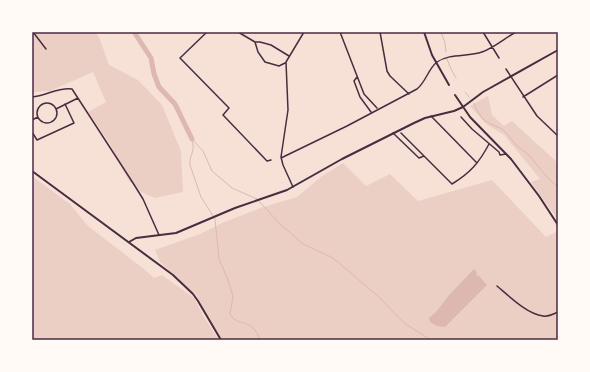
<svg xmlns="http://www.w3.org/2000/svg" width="590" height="372" font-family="Helvetica,sans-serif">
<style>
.green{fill:#ebcfc5}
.water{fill:#dcb8b0}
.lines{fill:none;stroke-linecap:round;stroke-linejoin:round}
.stream{stroke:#dcb8b0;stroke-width:1}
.river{stroke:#dcb8b0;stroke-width:5}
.minor{stroke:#4a2c40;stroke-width:1.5}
.tertiary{stroke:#4a2c40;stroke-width:2}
.secondary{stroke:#4a2c40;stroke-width:2}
.neatline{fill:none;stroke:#4a2c40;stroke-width:1.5}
</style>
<rect width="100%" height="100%" fill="#f7e1d7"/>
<!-- green -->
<path class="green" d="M32 32H95L99 37 109 65 138 80 162 105 181 151 183 192 155 198 141 192 129 181 110 144 88 112 106 102 93 72 50 91 32 92Z
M488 96 492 115 504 126 512 121 558 163V220L531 182 540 179 504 135 486 124 470 106Z
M343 163 366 186 390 174 418 201 492 180 546 237 558 231V340H222L196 295 160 262 155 250 200 234 222 223 263 207 297 197 322 176Z
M32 176 70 204 88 226 144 269 154 278 162 275 194 298 204 317 219 340H32Z"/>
<!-- water -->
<path class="water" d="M474 269 477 272 476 275 479 276 487 285 445 327 437 326 430 322 429 318 436 312 450 294Z"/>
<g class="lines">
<!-- stream -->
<path class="stream" d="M441 32 445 43 446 52
M447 59 451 69 456 78
M465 92 469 97
M474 103 476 109 483 119 489 123 502 129 507 134 517 146 528 154 547 177 558 187
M192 139 203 151 212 171 232 188 257 199 279 223 303 244 331 257 338 262 380 298 404 323 431 340
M192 139C196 154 189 153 190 165L201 197 215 219 219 259 228 280 233 296 230 314C237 328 252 316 260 340"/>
<!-- river -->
<path class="river" d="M134 32 151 58 154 74 159 87 175 104 192 139"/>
<!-- minor -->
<path class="minor" d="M33 32 46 49
M207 32 180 58 229 108 223 115 267 161 271 160
M238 32 255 42H260L271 45 289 56
M340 32 364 94 377 108
M380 32 387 71 390 76 409 94
M483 32 499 58
M255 42 258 52 265 62 279 66 285 63
M506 69 537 116 558 136
M357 77 354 81 360 97 371 112
M32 97C46 96 58 87 72 89L133 183 143 199 159 235
M523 97 558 75
M37 113a10 10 0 1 1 20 0a10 10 0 1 1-20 0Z
M56 109 78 98
M431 116 477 163
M461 117 472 129 499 152 500 155 506 154
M32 120 38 117
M32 132 37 140 74 123 65 104
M393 133 419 158 424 156
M401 133 452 184C470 173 479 163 489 144
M281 158 347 126 417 89C426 82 428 69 437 62 450 53 468 57 482 52 494 48 505 38 516 32
M293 187 283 165 281 157 288 110 286 62 304 32
M497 286C509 296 527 314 543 316 548 317 554 314 558 312"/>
<!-- tertiary -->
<path class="tertiary" d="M424 32 432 55 449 85
M455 95 470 117 511 159 539 196 558 225
M129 242 136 238 176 233 235 208 287 190 342 159 414 123 425 118 454 111 463 107 483 92 558 50"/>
<!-- secondary -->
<path class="secondary" d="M32 171 173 275 193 294 198 301 221 340"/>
</g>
<!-- border -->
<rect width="590" height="372" fill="none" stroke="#fffaf5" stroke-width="66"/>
<rect x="33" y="33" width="524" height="306" class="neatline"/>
</svg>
